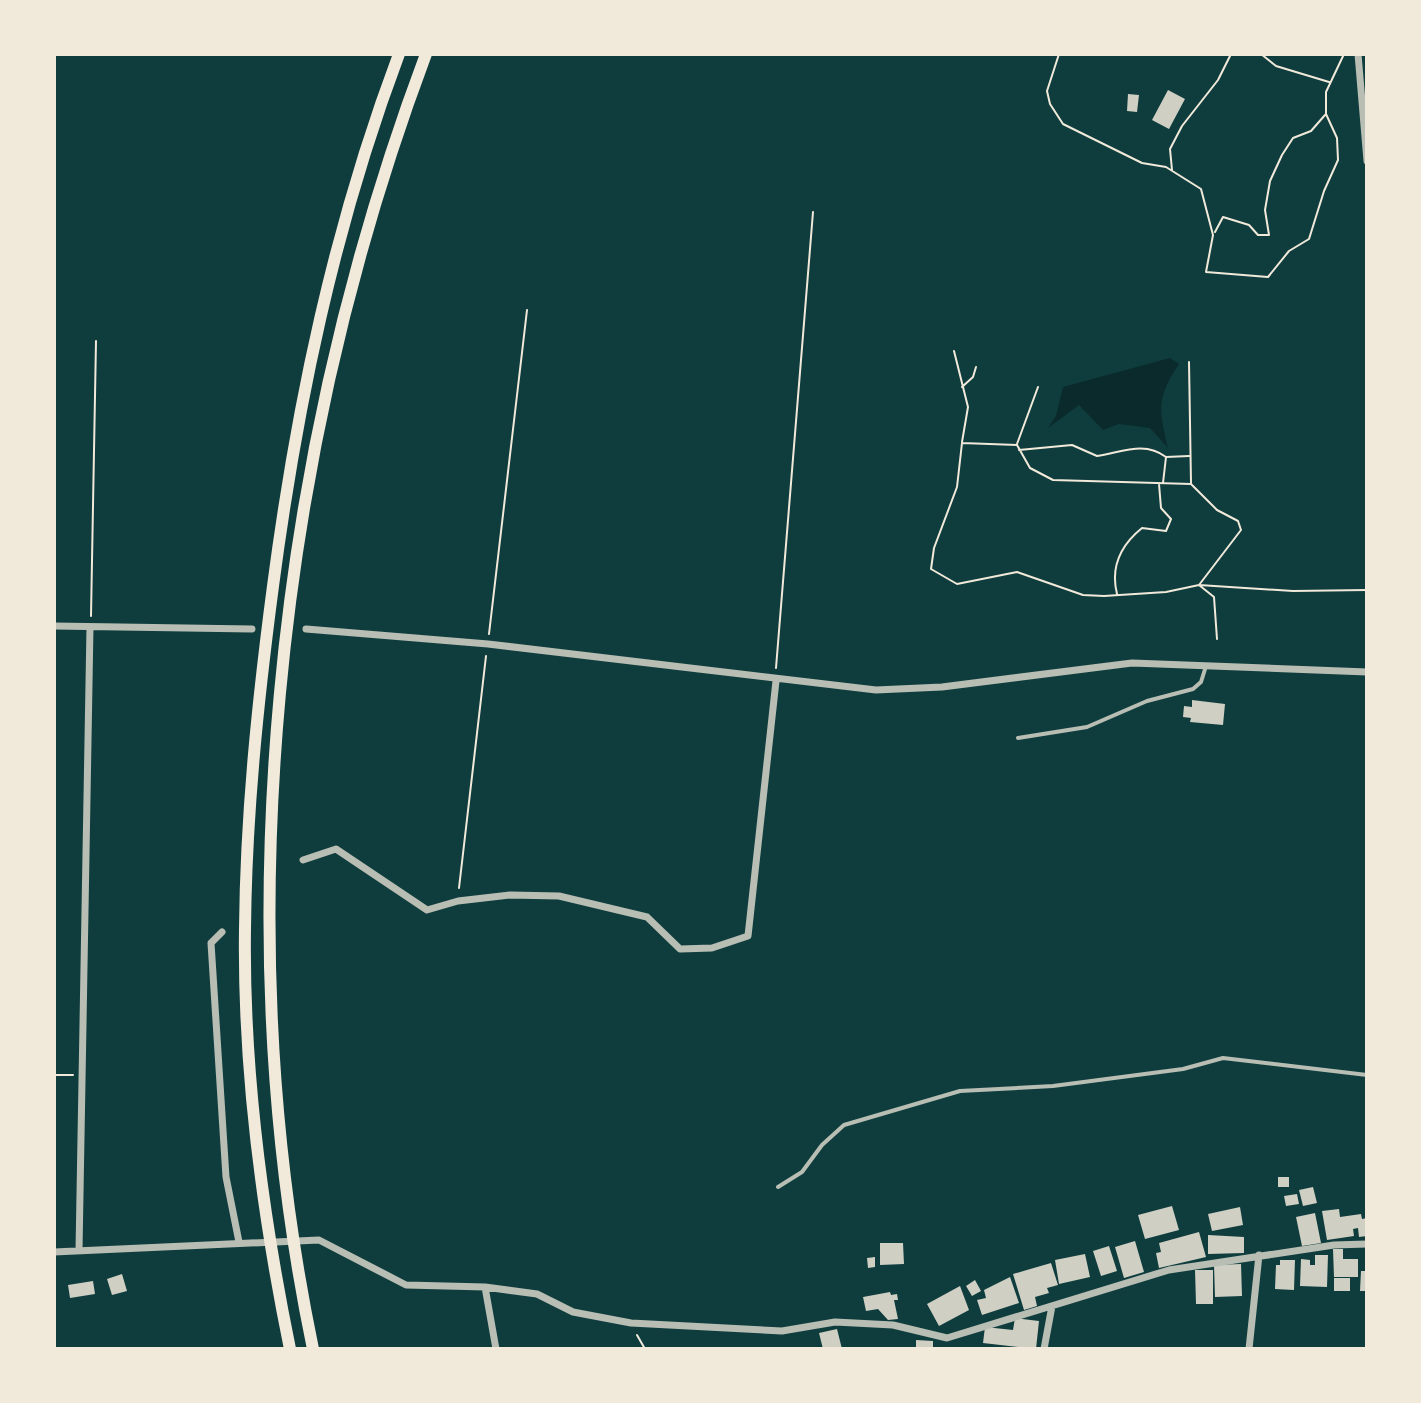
<svg xmlns="http://www.w3.org/2000/svg" width="1421" height="1403" viewBox="0 0 1421 1403" font-family="'Fira Sans Condensed',sans-serif">
<style>
.water{fill:#0a2a2b}
.building{fill:#cfcfc3}
.lines{fill:none;stroke-linecap:round;stroke-linejoin:round}
.path{stroke:#f1e9da;stroke-width:2}
.service{stroke:#b8beb3;stroke-width:4}
.minor{stroke:#b8beb3;stroke-width:7}
.motorway{stroke:#f1e9da;stroke-width:12}
</style>
<rect width="100%" height="100%" fill="#0f3d3e"/>
<path class="water" d="M 1170,358 L 1179,364 C 1156,398 1159,410 1168,448 L 1150,428 L 1119,424 L 1103,430 L 1079,405 L 1048,428 L 1056,416 L 1063,387 Z"/>
<path class="building" d="M 1168,90 L 1185,99 L 1169,129 L 1152,120 Z
M 1128,94 L 1139,95 L 1137,112 L 1127,111 Z
M 1192,700 L 1225,704 L 1223,725 L 1190,722 L 1191,718 L 1183,717 L 1184,706 L 1192,707 Z
M 1278,1177 L 1289,1177 L 1289,1187 L 1278,1187 Z
M 1313,1187 L 1317,1203 L 1303,1206 L 1299,1190 Z
M 1297,1194 L 1299,1204 L 1286,1206 L 1284,1196 Z
M 1172,1206 L 1179,1230 L 1145,1239 L 1138,1215 Z
M 1240,1207 L 1243,1225 L 1212,1231 L 1208,1214 Z
M 1339,1209 L 1340,1217 L 1361,1214 L 1362,1219 L 1367,1218 L 1367,1236 L 1359,1237 L 1358,1228 L 1353,1229 L 1354,1236 L 1327,1240 L 1322,1211 Z
M 1315,1213 L 1321,1243 L 1302,1246 L 1296,1217 Z
M 1199,1232 L 1206,1257 L 1159,1268 L 1156,1253 L 1161,1252 L 1159,1243 Z
M 1208,1235 L 1244,1237 L 1244,1253 L 1208,1254 Z
M 1135,1241 L 1144,1272 L 1124,1278 L 1115,1247 Z
M 880,1243 L 903,1243 L 904,1264 L 880,1265 Z
M 1109,1246 L 1117,1271 L 1101,1276 L 1093,1251 Z
M 1333,1249 L 1343,1249 L 1343,1259 L 1358,1259 L 1358,1277 L 1334,1277 Z
M 1085,1254 L 1090,1277 L 1059,1284 L 1055,1260 Z
M 1315,1255 L 1328,1255 L 1327,1287 L 1300,1286 L 1301,1259 L 1310,1260 L 1310,1265 L 1315,1265 Z
M 875,1257 L 875,1267 L 868,1268 L 867,1258 Z
M 1280,1260 L 1295,1260 L 1294,1290 L 1275,1289 L 1276,1265 L 1280,1265 Z
M 1051,1263 L 1058,1285 L 1047,1288 L 1049,1293 L 1035,1297 L 1037,1306 L 1024,1310 L 1013,1274 Z
M 1241,1264 L 1242,1296 L 1215,1297 L 1214,1265 Z
M 1195,1270 L 1213,1270 L 1213,1304 L 1196,1304 Z
M 1361,1271 L 1367,1271 L 1367,1291 L 1360,1291 Z
M 122,1274 L 127,1291 L 112,1295 L 107,1279 Z
M 1010,1277 L 1019,1303 L 982,1315 L 977,1300 L 986,1298 L 984,1290 Z
M 1334,1278 L 1350,1278 L 1350,1291 L 1334,1291 Z
M 975,1280 L 981,1291 L 972,1296 L 966,1286 Z
M 93,1281 L 95,1294 L 70,1298 L 68,1285 Z
M 960,1286 L 969,1310 L 939,1326 L 927,1304 Z
M 890,1292 L 891,1295 L 897,1294 L 898,1300 L 894,1300 L 898,1319 L 888,1320 L 878,1309 L 866,1311 L 863,1297 Z
M 1015,1318 L 1039,1321 L 1036,1349 L 983,1343 L 985,1327 L 1013,1330 Z
M 837,1329 L 842,1349 L 823,1349 L 819,1333 Z
M 916,1340 L 933,1341 L 933,1349 L 916,1349 Z"/>
<g class="lines">
<path class="path" d="M 1059,54 L 1047,91 L 1050,104 L 1063,124 L 1142,163 L 1166,167 L 1201,189 L 1213,235 L 1206,272 L 1268,277 L 1289,251 L 1309,239 L 1324,191 L 1338,160 L 1337,138 L 1326,114 L 1326,92 L 1344,54
M 1261,54 L 1276,66 L 1329,82
M 1172,170 L 1170,149 L 1182,126 L 1218,80 L 1231,54
M 1215,232 L 1223,217 L 1249,225 L 1258,235 L 1269,235 L 1265,210 L 1270,181 L 1282,155 L 1293,138 L 1311,131 L 1325,115
M 954,351 L 968,407 L 962,442
M 1189,362 L 1191,483
M 962,387 L 973,377 L 976,367
M 1017,444 L 1038,387
M 1019,450 L 1072,445 L 1097,456 C 1120,453 1144,440 1166,457
M 1163,483 L 1166,457 L 1189,456
M 1117,594 C 1110,566 1121,545 1142,528 L 1166,531 L 1171,519 L 1161,508 L 1159,484
M 91,616 L 96,341
M 489,634 L 527,310
M 1217,639 L 1214,597 L 1199,585 L 1241,530 L 1238,521 L 1217,510 L 1191,484 L 1053,480 L 1030,468 L 1017,445 L 962,443 L 957,487 L 934,548 L 931,569 L 957,584 L 1017,572 L 1083,595 L 1104,596 L 1166,592 L 1199,585 L 1293,591 L 1367,590
M 776,668 L 813,212
M 459,888 L 486,656
M 54,1075 L 73,1075
M 637,1335 L 645,1349"/>
<path class="service" d="M 1018,738 L 1087,727 L 1147,701 L 1193,689 L 1201,682 L 1206,666
M 778,1187 L 802,1172 L 822,1145 L 844,1125 L 960,1091 L 1053,1086 L 1183,1069 L 1223,1058 L 1367,1075"/>
<path class="minor" d="M 1358,54 L 1367,161
M 54,626 L 252,629
M 306,629 L 488,644 L 876,690 L 942,687 L 1132,663 L 1367,672
M 303,860 L 336,849 L 427,910 L 458,901 L 510,895 L 559,896 L 647,917 L 680,949 L 712,948 L 748,936 L 776,681
M 222,932 L 211,943 L 226,1177 L 239,1242
M 79,1251 L 90,627
M 54,1252 L 319,1240 L 406,1285 L 485,1287 L 537,1294 L 573,1312 L 631,1323 L 782,1331 L 835,1322 L 893,1325 L 947,1338 L 1169,1270 L 1334,1245 L 1367,1244
M 485,1287 L 496,1349
M 1044,1349 L 1052,1306
M 1249,1349 L 1259,1255"/>
<path class="motorway" d="M 290,1349 C 262,1212 243,1069 245,929 C 246,814 258,700 273,586 C 297,404 334,227 399,54
M 313,1349 C 225,926 275,457 426,54"/>
</g>
<rect width="1421" height="1403" fill="none" stroke="#f1e9da" stroke-width="112"/>
</svg>
